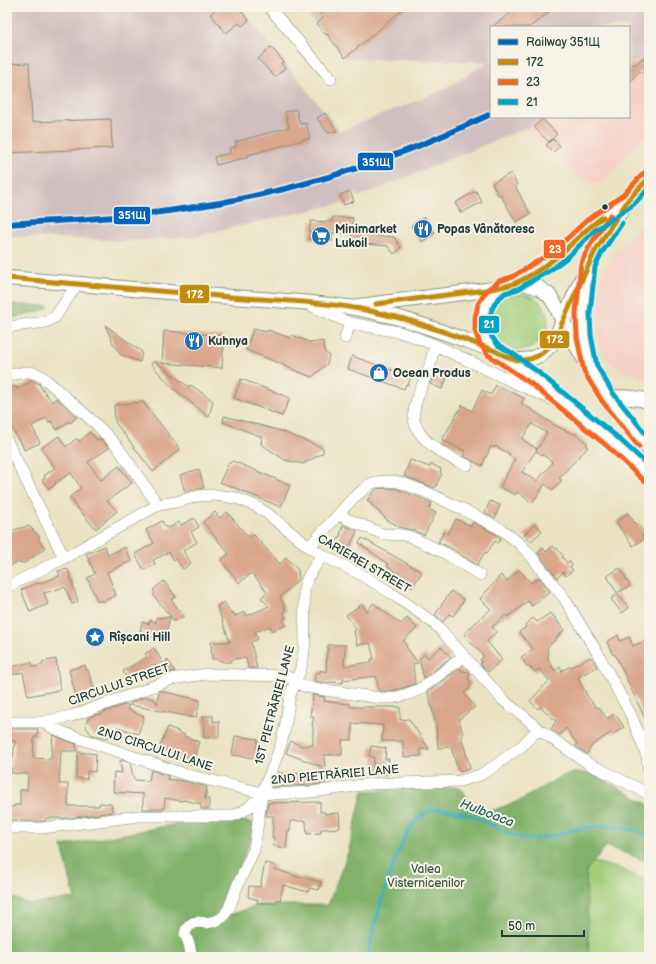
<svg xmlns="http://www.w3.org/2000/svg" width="656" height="964" viewBox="0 0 656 964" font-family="'Balsamiq Sans',sans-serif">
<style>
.built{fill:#f6d1c6}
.industrial{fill:#d1bfbf}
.green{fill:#a3cf7b;stroke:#618658}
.forest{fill:#82b26b;stroke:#507850}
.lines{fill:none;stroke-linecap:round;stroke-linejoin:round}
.stream{stroke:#3dadb9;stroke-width:3.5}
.building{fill:#d9a68c;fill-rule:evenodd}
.minor-casing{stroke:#84907c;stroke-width:12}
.major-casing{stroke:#84907c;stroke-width:16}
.minor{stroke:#fff;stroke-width:11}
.major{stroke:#fff;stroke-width:14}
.bus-1-casing{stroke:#f7f3e8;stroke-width:8}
.bus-2-casing{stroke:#f7f3e8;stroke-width:8}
.bus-3-casing{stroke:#f7f3e8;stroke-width:8}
.bus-1{stroke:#c18c0d;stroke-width:5}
.bus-2{stroke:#f26522;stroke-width:5}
.bus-3{stroke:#02a4c6;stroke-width:5}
.rail-1-casing{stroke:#f7f3e8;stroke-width:9}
.rail-1{stroke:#0065bd;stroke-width:6}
.bus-dot{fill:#1f3d34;stroke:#f7f3e8;stroke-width:1.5}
.labels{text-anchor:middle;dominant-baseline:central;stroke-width:4;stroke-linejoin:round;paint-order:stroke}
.poi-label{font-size:12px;font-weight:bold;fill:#1f3d34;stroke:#f7f3e8;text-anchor:start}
.street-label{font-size:12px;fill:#1f3d34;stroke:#f7f3e8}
.park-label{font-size:12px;fill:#395a42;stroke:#f7f3e8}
.water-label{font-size:13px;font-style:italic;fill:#285f5c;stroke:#f7f3e8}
.line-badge{stroke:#f7f3e8;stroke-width:1.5}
.badge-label{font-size:11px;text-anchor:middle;font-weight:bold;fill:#fff}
</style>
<rect width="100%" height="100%" fill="#f7f3e8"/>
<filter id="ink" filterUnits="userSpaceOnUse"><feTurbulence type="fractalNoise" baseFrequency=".025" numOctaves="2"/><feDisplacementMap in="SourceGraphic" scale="8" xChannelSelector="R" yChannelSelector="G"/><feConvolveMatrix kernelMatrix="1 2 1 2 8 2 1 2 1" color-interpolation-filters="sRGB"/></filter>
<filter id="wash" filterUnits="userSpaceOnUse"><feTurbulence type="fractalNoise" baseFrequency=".012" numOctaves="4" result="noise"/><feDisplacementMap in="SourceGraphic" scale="16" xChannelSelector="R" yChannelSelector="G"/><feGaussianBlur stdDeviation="0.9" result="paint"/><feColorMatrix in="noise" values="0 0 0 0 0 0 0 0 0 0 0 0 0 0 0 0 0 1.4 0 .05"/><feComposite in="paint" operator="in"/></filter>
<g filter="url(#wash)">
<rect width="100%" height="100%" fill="#eae3c3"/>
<path class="built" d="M 649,52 L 649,132 L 600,184 L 577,177 L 526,128 L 546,117 L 629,117 L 629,66 Z
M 649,217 L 649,386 L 647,381 L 641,377 L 635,377 L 612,365 L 604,354 L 601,346 L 598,332 L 597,312 L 598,296 L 600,284 L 604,272 L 610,261 L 619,247 Z"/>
<path class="industrial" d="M 7,7 L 239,7 L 308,91 L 340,131 L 441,91 L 489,62 L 345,58 L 302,7 L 649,7 L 649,52 L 629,66 L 629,27 L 491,27 L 491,117 L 546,117 L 526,128 L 358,197 L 355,192 L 352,194 L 354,203 L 345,207 L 343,203 L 217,231 L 193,237 L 128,241 L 7,236 Z"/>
<path class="green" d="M492 322a28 28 0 1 1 56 0a28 28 0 1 1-56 0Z
M 577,858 L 621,869 L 649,882 L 649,957 L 393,957 Z"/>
<path class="forest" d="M 7,304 L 48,306 L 48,308 L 47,309 L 23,316 L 7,318 Z
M 577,772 L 595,775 L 649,805 L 649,862 L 606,846 L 586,871 L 589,957 L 7,957 L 7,896 L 30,904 L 75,898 L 62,846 L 187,822 L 237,820 L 253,823 L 253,834 L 221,910 L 233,914 L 259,905 L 328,905 L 349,850 L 363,791 L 459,787 L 480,815 L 519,801 L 560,777 Z"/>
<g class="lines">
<path class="stream" d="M 367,957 C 374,927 398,823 427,812 C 438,807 452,810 463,813 C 487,818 506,838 530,839 C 543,839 557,834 569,831 C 595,824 624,825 649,835"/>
</g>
<g id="blocks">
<path class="building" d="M 218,7 L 238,7 L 249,20 L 242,26 L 239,23 L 226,33 L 210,14 Z
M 314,7 L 406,7 L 345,58 L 327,34 L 326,35 L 317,24 L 323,18 Z
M 518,7 L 544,7 L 548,13 L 530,27 L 492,27 Z
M 271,47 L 284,62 L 281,63 L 285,68 L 275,77 L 258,59 Z
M 649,55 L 649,79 L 640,71 L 629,83 L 629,67 L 632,64 L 635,65 L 642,58 L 643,59 Z
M 29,63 L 32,122 L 111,119 L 112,148 L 7,153 L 7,64 Z
M 296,109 L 300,124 L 306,123 L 310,138 L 248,155 L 248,157 L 216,165 L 214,157 L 230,153 L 229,148 L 236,147 L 235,142 L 289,127 L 285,112 Z
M 325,113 L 337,131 L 328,133 L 317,118 Z
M 542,119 L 557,134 L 549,142 L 534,127 Z
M 553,139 L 560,146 L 553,152 L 546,145 Z
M 511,173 L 517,185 L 515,186 L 530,214 L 516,222 L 500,194 L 498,195 L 492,183 Z
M 350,191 L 354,201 L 344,205 L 340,195 Z
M 476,191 L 482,202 L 461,213 L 455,203 Z
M 333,217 L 353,218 L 352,234 L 394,237 L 401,248 L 394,254 L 388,246 L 351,243 L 352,234 L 332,233 L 332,241 L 308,239 L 311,221 L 332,222 Z
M 424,217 L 435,233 L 422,242 L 411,226 Z
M 105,325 L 142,352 L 140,362 L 121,355 L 114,345 Z
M 253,329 L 267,332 L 268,330 L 290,338 L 292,335 L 311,343 L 323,341 L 325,353 L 329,355 L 327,364 L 312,377 L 284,366 L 284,365 L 246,350 Z
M 164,331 L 224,336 L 222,368 L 162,363 Z
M 352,356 L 411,377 L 408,385 L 406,384 L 404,389 L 348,369 Z
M 154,361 L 189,387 L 191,385 L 213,401 L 209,417 L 174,389 L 151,364 Z
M 435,372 L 447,378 L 442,389 L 430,384 Z
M 241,379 L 290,398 L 282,416 L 234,398 Z
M 31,380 L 40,384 L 39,385 L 52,402 L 56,398 L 77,417 L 70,423 L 69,421 L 57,430 L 51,421 L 49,422 L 46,418 L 32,426 L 40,443 L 24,450 L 20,440 L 19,441 L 11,426 L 7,427 L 7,390 L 16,386 L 17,389 L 28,383 Z
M 496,385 L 524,398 L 521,403 L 556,426 L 573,434 L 574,433 L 588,444 L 586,446 L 588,447 L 559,478 L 562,480 L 552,490 L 545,484 L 532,503 L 517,492 L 515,495 L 500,487 L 515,459 L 509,456 L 510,454 L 495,446 L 494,448 L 491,446 L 482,466 L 463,456 L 465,451 L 442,440 L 462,405 L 472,411 L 482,390 L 491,395 ZM 532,424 L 547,433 L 536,451 L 552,461 L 551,462 L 552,463 L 537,481 L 522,472 L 537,449 L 522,439 Z
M 143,402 L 180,449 L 153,472 L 115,422 L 114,405 Z
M 224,416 L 281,431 L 323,448 L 323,453 L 303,464 L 285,460 L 261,444 L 262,437 L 223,422 Z
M 90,432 L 97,440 L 99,439 L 100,441 L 101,440 L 109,448 L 88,462 L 101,480 L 119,466 L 132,483 L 107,501 L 117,511 L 96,529 L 73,503 L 74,502 L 70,497 L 81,488 L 71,473 L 55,483 L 56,484 L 49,489 L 42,480 L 45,478 L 44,476 L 55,468 L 41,448 L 59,436 L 66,447 L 76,439 L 80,441 Z
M 410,460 L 430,467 L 431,464 L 441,469 L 440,473 L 442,474 L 435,488 L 404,476 Z
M 233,461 L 290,485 L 281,507 L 220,482 L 228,464 Z
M 199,469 L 204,488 L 196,489 L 185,492 L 180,475 Z
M 387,488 L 397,489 L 432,503 L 429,509 L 436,513 L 424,535 L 413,530 L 402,528 L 387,520 L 367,500 L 369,499 L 368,498 L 377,489 Z
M 490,501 L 500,505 L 495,518 L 485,513 Z
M 215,512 L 220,518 L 227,512 L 250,539 L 254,535 L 280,564 L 286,557 L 298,570 L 299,579 L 280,597 L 286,611 L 283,612 L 286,618 L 283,619 L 286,625 L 272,631 L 270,626 L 255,632 L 258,639 L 251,642 L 257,668 L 248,668 L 246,658 L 232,659 L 231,662 L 223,662 L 217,659 L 212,659 L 211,642 L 230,642 L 217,606 L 224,602 L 231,613 L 233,612 L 235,616 L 245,612 L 247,616 L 269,606 L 261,598 L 267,592 L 252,573 L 239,583 L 221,560 L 229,554 L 203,522 Z
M 628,513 L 636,525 L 638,524 L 645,534 L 642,536 L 644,539 L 633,546 L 616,522 Z
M 194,518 L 199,527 L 191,532 L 197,542 L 183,551 L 191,563 L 183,569 L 176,559 L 174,560 L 169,552 L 153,560 L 155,564 L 144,570 L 135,554 L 154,543 L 146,530 L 162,521 L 166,528 L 168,527 L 169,528 L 179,522 L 181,525 Z
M 456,519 L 471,526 L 473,522 L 497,535 L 501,538 L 498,543 L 495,541 L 487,553 L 485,552 L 477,565 L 449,547 L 438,542 L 444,532 L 448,534 Z
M 535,524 L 542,531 L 531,541 L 524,535 Z
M 343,525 L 357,531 L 346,555 L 337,550 L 340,545 L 336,543 L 341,534 L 340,534 Z
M 29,526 L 39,536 L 39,541 L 45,548 L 25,563 L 18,562 L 7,567 L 7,533 L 13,530 Z
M 362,538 L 422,572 L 412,588 L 395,577 L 397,574 L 387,566 L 388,564 L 359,543 Z
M 105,546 L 108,555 L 125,547 L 131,561 L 107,572 L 116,595 L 102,602 L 101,600 L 98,602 L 87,578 L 95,574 L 86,554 Z
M 553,546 L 556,549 L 557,548 L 563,556 L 562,557 L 567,563 L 569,561 L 572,565 L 570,567 L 573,570 L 566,576 L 563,572 L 557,578 L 538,553 L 543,548 L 546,552 Z
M 620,568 L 630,586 L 617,593 L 607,576 Z
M 68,569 L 78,602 L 72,604 L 65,587 L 44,593 L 48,604 L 30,612 L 21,590 L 38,583 L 39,584 L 55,578 L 55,577 L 60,576 L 58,571 Z
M 519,570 L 531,583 L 540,578 L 550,592 L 532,606 L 528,601 L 508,617 L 506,615 L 492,627 L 496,632 L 487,641 L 502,660 L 488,672 L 480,664 L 482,662 L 480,660 L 484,656 L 464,635 L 466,634 L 465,632 L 491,609 L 480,599 L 501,575 L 507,581 Z
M 164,581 L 176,597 L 171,600 L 184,616 L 174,621 L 153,595 L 155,593 L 153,590 Z
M 451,591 L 464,600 L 453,616 L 449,614 L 443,622 L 435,615 Z
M 618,594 L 629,608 L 622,613 L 611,599 Z
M 373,603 L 401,624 L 407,618 L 417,628 L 403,641 L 407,646 L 406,647 L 418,663 L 413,664 L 415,684 L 403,688 L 391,691 L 379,691 L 376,676 L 343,680 L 343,683 L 329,682 L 329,683 L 314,681 L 316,672 L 320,673 L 320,670 L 326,672 L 327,651 L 328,651 L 328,645 L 345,645 L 344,666 L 371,662 L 371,659 L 374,659 L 370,643 L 357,645 L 354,631 L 356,629 L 346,615 L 362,604 L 367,612 Z
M 550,613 L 552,616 L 553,615 L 564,630 L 547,648 L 548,654 L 548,660 L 555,671 L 560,667 L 562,671 L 570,666 L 571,667 L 591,657 L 597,667 L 578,677 L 579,680 L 588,697 L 597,708 L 599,707 L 607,719 L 614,714 L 615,716 L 616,715 L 624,727 L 613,734 L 612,732 L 592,745 L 587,754 L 576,746 L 577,744 L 566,728 L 560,735 L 551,729 L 556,721 L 540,707 L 538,709 L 530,701 L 549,681 L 540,669 L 535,672 L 532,668 L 531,669 L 529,666 L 527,666 L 521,657 L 533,649 L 519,632 L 526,627 L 525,625 L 533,618 L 537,622 Z
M 170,617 L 165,639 L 149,636 L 150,633 L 140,631 L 142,622 L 149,624 L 150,620 L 156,623 L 156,618 Z
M 618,635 L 620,641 L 629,637 L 633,646 L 649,639 L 649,727 L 615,654 L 613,655 L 607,642 Z
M 441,647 L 451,657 L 424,678 L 419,659 L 425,654 L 428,658 Z
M 154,648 L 165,666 L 167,659 L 175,671 L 163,675 L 165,667 L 159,671 L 155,665 L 154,665 L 153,664 L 140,673 L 140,674 L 128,680 L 123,671 L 147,657 L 145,654 Z
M 56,659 L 60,690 L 28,696 L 23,672 L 7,676 L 7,668 L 31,662 L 33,667 L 43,665 L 42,662 Z
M 85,665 L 87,671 L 88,670 L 95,691 L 76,696 L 69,670 Z
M 460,668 L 462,671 L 469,672 L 470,673 L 468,678 L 471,683 L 469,689 L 464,693 L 475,707 L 459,719 L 463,735 L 461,736 L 469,764 L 470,769 L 460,772 L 460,770 L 458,770 L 451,747 L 438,748 L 436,725 L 428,692 Z
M 159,691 L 161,691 L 200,700 L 196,718 L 130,705 L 131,703 L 145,697 L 154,699 L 157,704 Z
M 312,695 L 325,697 L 324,701 L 338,703 L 350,704 L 350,707 L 400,707 L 400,720 L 409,719 L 429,749 L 420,749 L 421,756 L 404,757 L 403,741 L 382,741 L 383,725 L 352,723 L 352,740 L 342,740 L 342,755 L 324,755 L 325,768 L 286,753 L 291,741 L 302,746 L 313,745 L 313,726 L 312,726 L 314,716 L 310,716 L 313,697 L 312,696 Z
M 124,705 L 129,705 L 127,709 L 144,717 L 138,734 L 120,728 L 109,728 L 108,738 L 92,735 L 86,727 L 87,720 L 92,716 L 98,714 L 101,715 L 104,712 Z
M 203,716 L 213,716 L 213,722 L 219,721 L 219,737 L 204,738 Z
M 168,727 L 178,731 L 177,732 L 185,735 L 184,736 L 199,742 L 192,765 L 183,760 L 183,759 L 176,756 L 176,755 L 168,752 L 169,751 L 159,748 Z
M 7,729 L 38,729 L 37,737 L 34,737 L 33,758 L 51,759 L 53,735 L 76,744 L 77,751 L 61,751 L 59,784 L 68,784 L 68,806 L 99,806 L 100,803 L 111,804 L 112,812 L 70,818 L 46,818 L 46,820 L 45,821 L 21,821 L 21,820 L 9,820 L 9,819 L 7,819 L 7,808 L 8,808 L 8,807 L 14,807 L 14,805 L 20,805 L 20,790 L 27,790 L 28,774 L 11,773 L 11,758 L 13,758 L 15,741 L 7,741 Z
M 235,736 L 258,739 L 255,758 L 232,755 Z
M 371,746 L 386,748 L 385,759 L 389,759 L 387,775 L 376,773 L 376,768 L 373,767 L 374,757 L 369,756 Z
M 78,752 L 96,754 L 95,772 L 87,771 L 87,779 L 76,778 Z
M 122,760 L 130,763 L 134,780 L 149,781 L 151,770 L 168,776 L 167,779 L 183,781 L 207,787 L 205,799 L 209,799 L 209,809 L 201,809 L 201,804 L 183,800 L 182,801 L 165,798 L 164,809 L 143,809 L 143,794 L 113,792 L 114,772 L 122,773 L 120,761 Z
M 325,772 L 326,783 L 311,785 L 272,787 L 278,773 L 285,774 Z
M 320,802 L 320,812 L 325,812 L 325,814 L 339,813 L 340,828 L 324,829 L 321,829 L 321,833 L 307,834 L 306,821 L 290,821 L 290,831 L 288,831 L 286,848 L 273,846 L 274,837 L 272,837 L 273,826 L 273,816 L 266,816 L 268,803 Z
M 265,863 L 275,865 L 275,869 L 301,878 L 301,877 L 321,882 L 319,890 L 310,888 L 308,892 L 283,885 L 280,900 L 277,899 L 277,903 L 257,903 L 258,900 L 248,897 L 249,886 L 260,887 Z"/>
</g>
</g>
<g filter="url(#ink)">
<use href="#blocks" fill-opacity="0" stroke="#84907c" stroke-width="1"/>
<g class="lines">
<defs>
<path id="minor" d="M 269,7 L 331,79
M 312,306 L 350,323 L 399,332 L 412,336 L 435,345 L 522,386 L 561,403
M 7,327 L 46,322 L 55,317 L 78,283
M 345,338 L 350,323
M 435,345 C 432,352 432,361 429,368 C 424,382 415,398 414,412 C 411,438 446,457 467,465
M 7,376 C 24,372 30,368 45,379 L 96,424 L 117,446 L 158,505
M 7,441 L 64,558
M 338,515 L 383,534 L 403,535 L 411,537 L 445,553 L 480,575
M 309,547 L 353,498 L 362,491 L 370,484 L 376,482 L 387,481 L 399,482 L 426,492 L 460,508 L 501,529 L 520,544 L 531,556 L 564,598 L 597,652 L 631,715 L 647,756 L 649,772
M 7,587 L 64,558 L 158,505 L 176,502 L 198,496 L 215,495 L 236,498 L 256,506 L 268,514 L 309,547 L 322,555 L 362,575 L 391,593 L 430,620 L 440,629 L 503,700 L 526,718 L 538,729 L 589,764 L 649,794
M 7,722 L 43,722 L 71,716 L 131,695 L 172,679 L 184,677 L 207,674 L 284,676 L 291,678 L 303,686 L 312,688 L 380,698 L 392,698 L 405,695 L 418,690 L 430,682 L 464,656
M 43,722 L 53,728 L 70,735 L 184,774 L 262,793 L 273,794 L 312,792 L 369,784 L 460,781 L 480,775 L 493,767 L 523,745 L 538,729
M 7,828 L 42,828 L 139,816 L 231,816 C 245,813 253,804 262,794
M 192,957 L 189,944 L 185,934 L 186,930 L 190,925 L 193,923 L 198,922 L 206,923 L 216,921 L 223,917 L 229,908 L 238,884 L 254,850 L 262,793 L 274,764 L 281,744 L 285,728 L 290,695 L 300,671 L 303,658 L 305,641 L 304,588 L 308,577 L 322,555"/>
<path id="major" d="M 587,276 C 586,288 583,301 583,314 C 582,329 585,343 588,358
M 7,278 C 74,283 140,290 206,295 C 253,299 301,301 348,307 C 364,309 380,314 396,317 C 428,326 459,338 490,349 C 502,353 508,361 521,360 C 536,360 545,352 554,341 L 588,265 L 595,251 L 628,200
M 515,283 L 548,263 L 564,251 L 591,225 L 628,200 L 649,178
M 359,306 L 486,290 L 502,287 L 515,283 L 527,284 L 539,288 L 549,295 L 556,306 L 563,322 L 598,383 L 607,397 L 649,449
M 493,350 C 491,347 488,344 486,340 C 479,326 481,307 492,295 C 495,292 499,290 502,288
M 509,359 C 559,394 604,435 649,476
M 607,397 C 622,397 635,397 649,401"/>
</defs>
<use href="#minor" class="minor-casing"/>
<use href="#major" class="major-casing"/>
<use href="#minor" class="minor"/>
<use href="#major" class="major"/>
<defs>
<path id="bus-1" d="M 7,278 C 77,284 148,290 218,296 C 263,300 309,300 354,308 C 368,310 382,314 396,317 C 428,325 459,337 490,349 C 501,353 509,360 521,360 C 536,360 545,352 554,341 L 595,251 L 628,200 L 649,178
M 376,304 L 486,290 C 495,288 504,287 513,284 C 529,278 553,261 565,250 C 578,238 588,227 603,217"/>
<path id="bus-2" d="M 644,173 L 623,195 L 587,220 L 559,246 L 544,257 L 512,277 L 499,281 L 487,290 L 478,304 L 475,318 L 475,331 L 480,344 L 488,355 L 530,383 L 607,446 L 644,481
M 610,215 L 589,247 L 581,263 L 576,313 L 577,337 L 584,372 L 602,401 L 639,447"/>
<path id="bus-3" d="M 649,188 L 633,205 L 595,230 L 569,256 L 552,269 L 518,289 L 505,293 L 497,300 L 492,309 L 489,320 L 489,330 L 492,337 L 498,345 L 512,353 L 538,372 L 616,436 L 649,466
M 622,223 L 601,254 L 595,267 L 590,313 L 591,335 L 597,366 L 613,393 L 649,438"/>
</defs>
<use href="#bus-1" class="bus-1-casing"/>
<use href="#bus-2" class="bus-2-casing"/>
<use href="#bus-3" class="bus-3-casing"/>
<use href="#bus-1" class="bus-1"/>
<use href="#bus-2" class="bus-2"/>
<use href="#bus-3" class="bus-3"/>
<defs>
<path id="rail-1" d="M 7,224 C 66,220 124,218 182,209 C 259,198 335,178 408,150 C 436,139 463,127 491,114"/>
</defs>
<use href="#rail-1" class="rail-1-casing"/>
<use href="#rail-1" class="rail-1"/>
</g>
</g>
<defs>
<symbol id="restaurant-disc" viewBox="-11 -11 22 22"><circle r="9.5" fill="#1f6fb2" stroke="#f7f3e8"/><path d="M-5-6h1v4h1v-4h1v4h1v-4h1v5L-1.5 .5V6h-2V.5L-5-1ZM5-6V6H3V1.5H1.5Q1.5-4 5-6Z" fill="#fff"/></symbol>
<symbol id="supermarket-disc" viewBox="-11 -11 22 22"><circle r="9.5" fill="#1f6fb2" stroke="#f7f3e8"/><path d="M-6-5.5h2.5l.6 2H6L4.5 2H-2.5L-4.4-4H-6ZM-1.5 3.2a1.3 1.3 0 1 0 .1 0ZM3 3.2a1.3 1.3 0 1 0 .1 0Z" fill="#fff"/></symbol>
<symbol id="shop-disc" viewBox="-11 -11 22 22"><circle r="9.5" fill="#1f6fb2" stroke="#f7f3e8"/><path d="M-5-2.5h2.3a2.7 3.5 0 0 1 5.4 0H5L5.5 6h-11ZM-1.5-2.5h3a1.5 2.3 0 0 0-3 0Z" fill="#fff"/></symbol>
<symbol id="sight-disc" viewBox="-11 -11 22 22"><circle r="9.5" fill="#1f6fb2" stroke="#f7f3e8"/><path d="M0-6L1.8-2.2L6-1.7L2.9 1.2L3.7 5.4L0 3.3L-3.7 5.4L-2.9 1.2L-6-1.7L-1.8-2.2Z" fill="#fff"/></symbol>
</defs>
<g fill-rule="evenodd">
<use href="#restaurant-disc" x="412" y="218" width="22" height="22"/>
<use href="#supermarket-disc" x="310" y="225" width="22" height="22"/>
<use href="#restaurant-disc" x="183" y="330" width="22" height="22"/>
<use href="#shop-disc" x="368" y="362" width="22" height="22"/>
<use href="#sight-disc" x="84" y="626" width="22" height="22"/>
</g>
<circle class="bus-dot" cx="605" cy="207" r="3.5"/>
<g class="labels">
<g class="poi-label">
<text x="335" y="229">Minimarket<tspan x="335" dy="14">Lukoil</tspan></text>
<text x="437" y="229">Popas Vânătoresc</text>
<text x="208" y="341">Kuhnya</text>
<text x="393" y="373">Ocean Produs</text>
<text x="109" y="637">Rîșcani Hill</text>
</g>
<g class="street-label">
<text transform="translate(364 564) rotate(30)">CARIEREI STREET</text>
<text transform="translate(119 685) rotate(-19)">CIRCULUI STREET</text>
<text transform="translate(275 705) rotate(-75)">1ST PIETRĂRIEI LANE</text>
<text transform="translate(155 749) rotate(18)">2ND CIRCULUI LANE</text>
<text transform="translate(335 775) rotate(-5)">2ND PIETRĂRIEI LANE</text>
</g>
<g class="park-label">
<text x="426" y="869">Valea<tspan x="426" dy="14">Visternicenilor</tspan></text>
</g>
<g class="water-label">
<text transform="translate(487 813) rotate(21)">Hulboaca</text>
</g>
</g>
<g class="line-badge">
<rect x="357" y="152" width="37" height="19" rx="4" fill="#0065bd"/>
<rect x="113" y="206" width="38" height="19" rx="4" fill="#0065bd"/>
<rect x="543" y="239" width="23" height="20" rx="4" fill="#f26522"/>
<rect x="179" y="284" width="31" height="20" rx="4" fill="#c18c0d"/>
<rect x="478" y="315" width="22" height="19" rx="4" fill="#02a4c6"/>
<rect x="539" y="330" width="31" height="19" rx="4" fill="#c18c0d"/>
</g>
<g class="badge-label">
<text x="376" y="166">351Щ</text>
<text x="132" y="219">351Щ</text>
<text x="555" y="253">23</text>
<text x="195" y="298">172</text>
<text x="489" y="328">21</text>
<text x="555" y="343">172</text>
</g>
<rect width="656" height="964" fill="none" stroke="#f7f3e8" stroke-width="24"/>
<rect x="490" y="26" width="140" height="92" fill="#f7f3e8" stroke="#a1aaa0"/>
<rect x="498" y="39" width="20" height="6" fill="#0065bd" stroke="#a1aaa0"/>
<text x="526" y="46" font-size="12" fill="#1f3d34">Railway 351Щ</text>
<rect x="498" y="59" width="20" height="6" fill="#c18c0d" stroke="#a1aaa0"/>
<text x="526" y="66" font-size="12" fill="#1f3d34">172</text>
<rect x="498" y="79" width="20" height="6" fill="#f26522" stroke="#a1aaa0"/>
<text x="526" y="86" font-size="12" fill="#1f3d34">23</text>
<rect x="498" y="99" width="20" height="6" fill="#02a4c6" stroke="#a1aaa0"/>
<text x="526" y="106" font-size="12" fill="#1f3d34">21</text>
<path d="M502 930v6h82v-6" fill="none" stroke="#1f3d34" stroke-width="2"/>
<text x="508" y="930" font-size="12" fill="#1f3d34" stroke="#f7f3e8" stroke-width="3" paint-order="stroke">50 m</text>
</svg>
